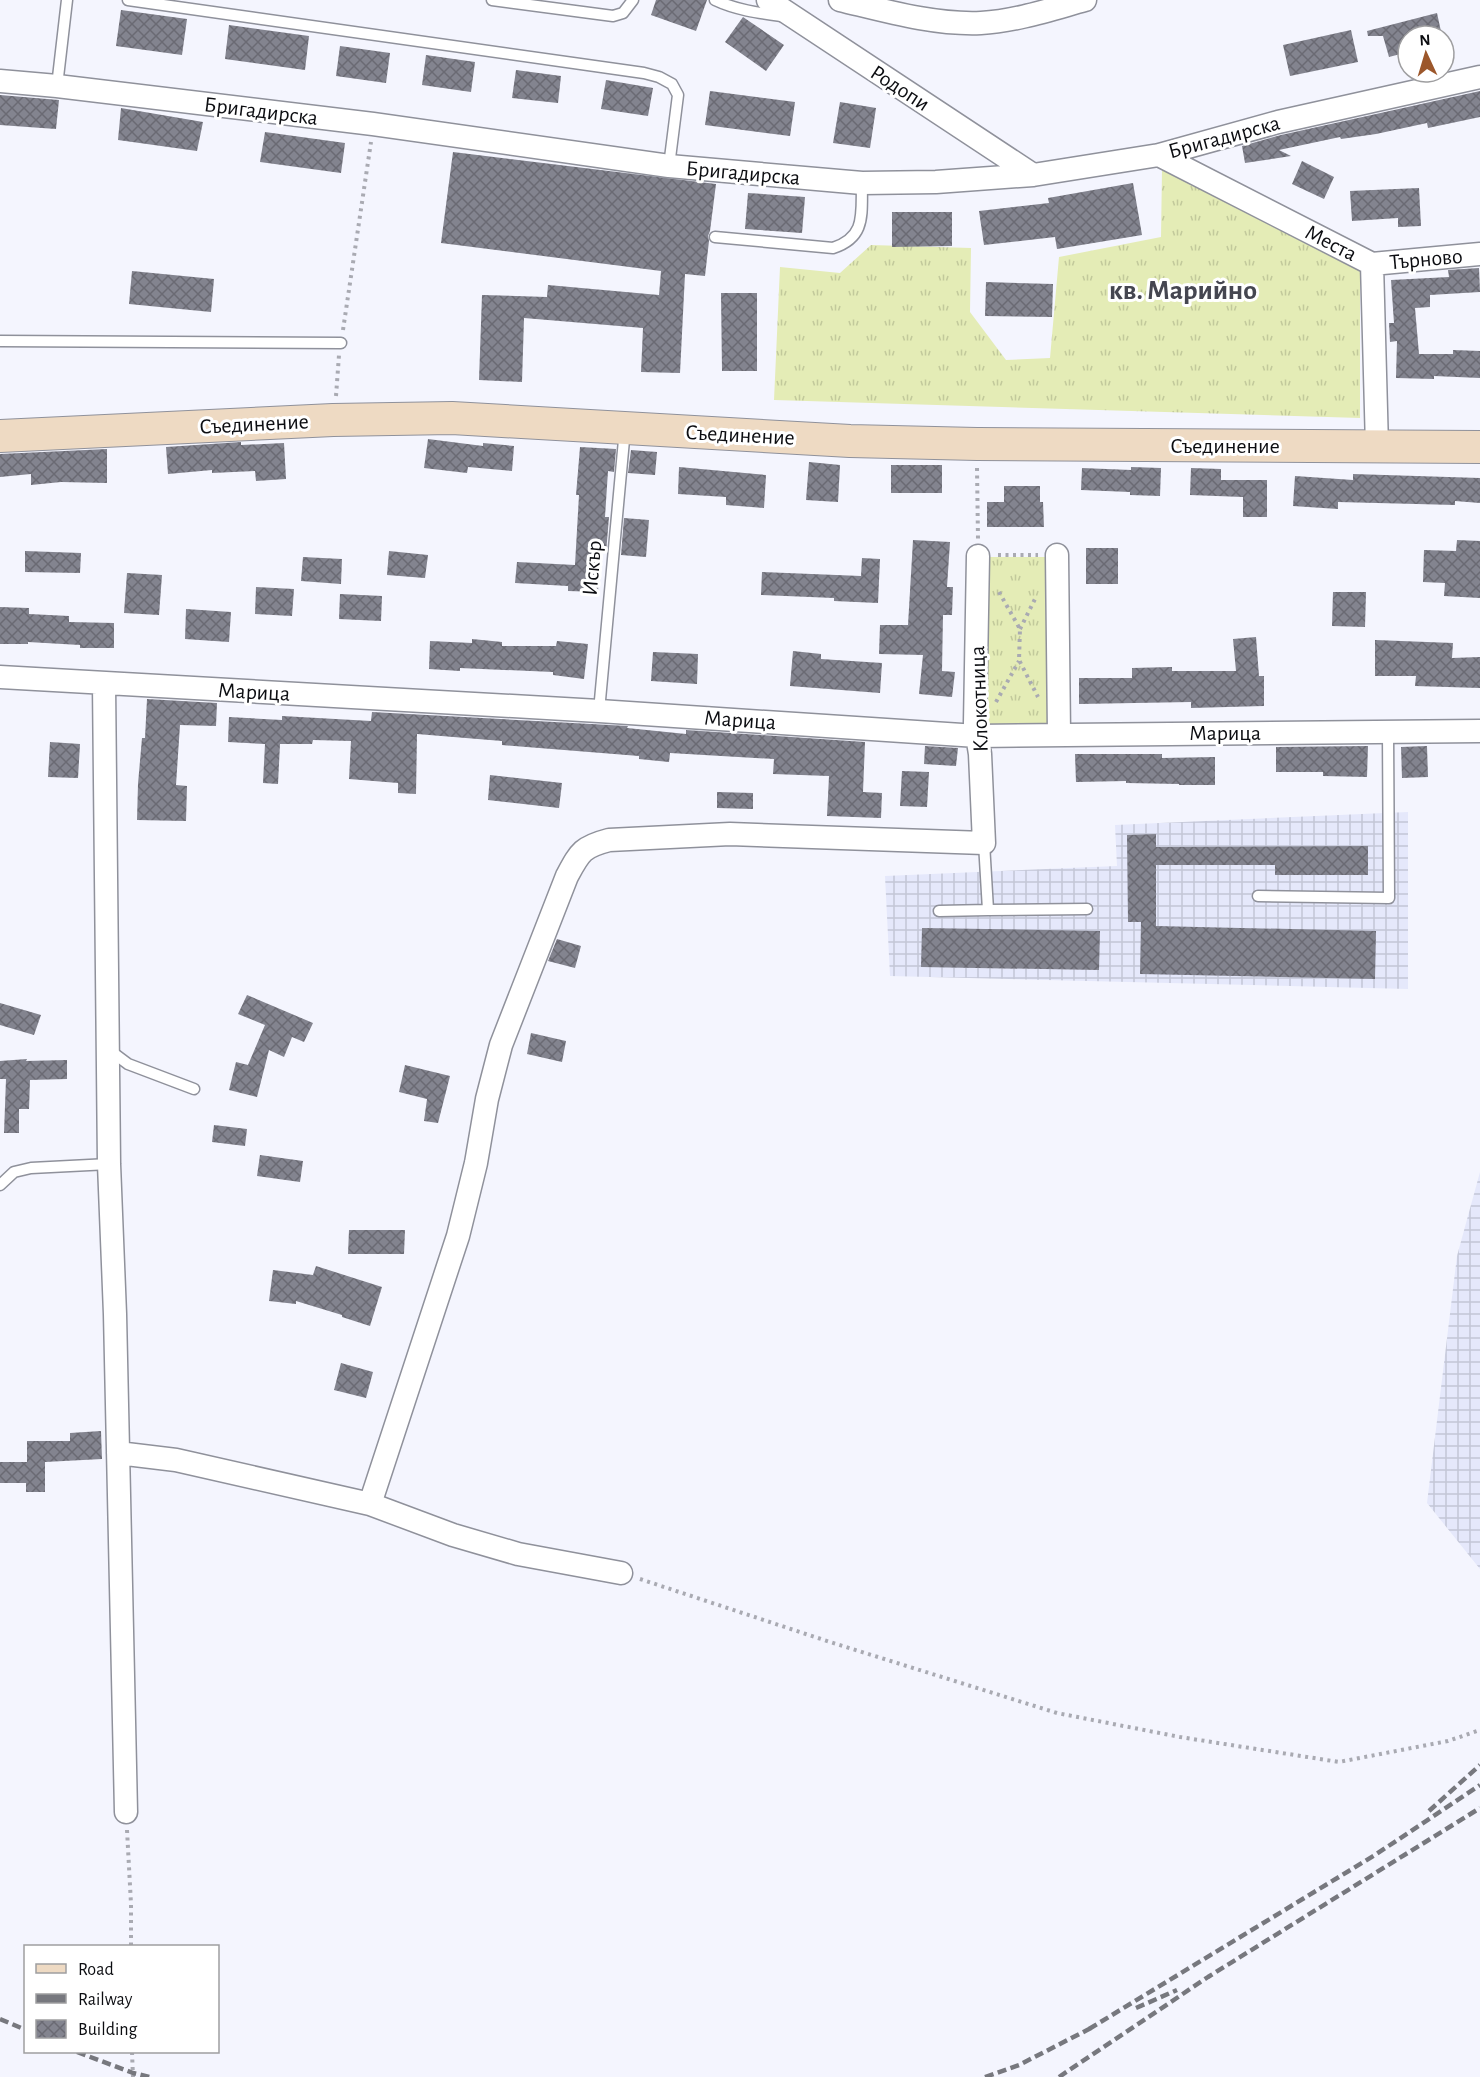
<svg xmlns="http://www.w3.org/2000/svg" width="1480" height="2077" viewBox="0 0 1480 2077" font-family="'Alegreya Sans',sans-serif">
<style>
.industrial{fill:url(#industrial-grid)}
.grass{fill:url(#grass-tufts)}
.building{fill:url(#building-cross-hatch)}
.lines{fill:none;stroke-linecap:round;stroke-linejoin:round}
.lane-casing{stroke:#8f919b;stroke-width:13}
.street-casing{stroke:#8f919b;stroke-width:25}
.secondary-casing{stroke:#8f919b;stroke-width:34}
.path{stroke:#a9aab2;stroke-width:4;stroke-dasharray:3 4.5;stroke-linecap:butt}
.lane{stroke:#fff;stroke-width:10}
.street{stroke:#fff;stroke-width:22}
.secondary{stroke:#eedac3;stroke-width:32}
.rail{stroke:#77787e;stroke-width:4.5;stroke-dasharray:9 4.5;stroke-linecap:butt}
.labels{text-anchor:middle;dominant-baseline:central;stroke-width:6;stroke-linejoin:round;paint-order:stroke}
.street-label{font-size:22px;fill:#0c0d11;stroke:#fff}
.district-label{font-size:28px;font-weight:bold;fill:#454650;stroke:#fff}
</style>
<defs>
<pattern id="industrial-grid" width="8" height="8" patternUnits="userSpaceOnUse" patternTransform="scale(1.5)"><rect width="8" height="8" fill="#e5e8fb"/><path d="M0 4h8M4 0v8" fill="none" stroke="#c3c6d6"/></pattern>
<pattern id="grass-tufts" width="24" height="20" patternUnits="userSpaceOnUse" patternTransform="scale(1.5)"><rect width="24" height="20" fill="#e4ecb6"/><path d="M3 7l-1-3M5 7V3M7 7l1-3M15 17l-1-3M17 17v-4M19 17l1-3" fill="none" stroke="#c2c99b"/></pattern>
<pattern id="building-cross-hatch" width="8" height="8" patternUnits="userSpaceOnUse" patternTransform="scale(1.5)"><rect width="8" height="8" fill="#83848f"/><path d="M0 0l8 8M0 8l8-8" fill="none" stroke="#6a6a73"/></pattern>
</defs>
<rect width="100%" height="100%" fill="#f4f5fe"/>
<path class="industrial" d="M 1408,812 L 1408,989 L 890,976 L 885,876 L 1117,866 L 1115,825 Z
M 1480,1172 L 1480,1569 L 1427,1503 L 1457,1256 Z"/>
<path class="grass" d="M 1162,170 L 1360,270 L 1360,418 L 774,400 L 780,267 L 840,273 L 871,245 L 971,248 L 970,312 L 1006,360 L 1050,358 L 1059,257 L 1161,237 Z
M 977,557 L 1058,557 L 1054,730 L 986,728 Z"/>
<path class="building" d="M 656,0 L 707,0 L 696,31 L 651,15 Z
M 121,10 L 187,19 L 182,55 L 116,46 Z
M 1437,13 L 1442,36 L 1408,36 L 1408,52 L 1389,57 L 1383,36 L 1368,36 L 1367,31 Z
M 743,17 L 784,45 L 766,71 L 725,42 Z
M 229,25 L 309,36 L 305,70 L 225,59 Z
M 1351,30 L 1358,62 L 1290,76 L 1283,45 Z
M 340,46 L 390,53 L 386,83 L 336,76 Z
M 426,55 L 475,62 L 471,92 L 422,85 Z
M 516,70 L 561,76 L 558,103 L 512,98 Z
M 606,80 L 653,88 L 648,116 L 601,109 Z
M 710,91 L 795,102 L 790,136 L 705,125 Z
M 1480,91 L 1480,117 L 1428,128 L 1427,123 L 1376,134 L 1341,139 L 1340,137 L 1279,150 L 1291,156 L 1245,163 L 1242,146 L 1281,135 Z
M 0,95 L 59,100 L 56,129 L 0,125 Z
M 840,102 L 876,108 L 870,148 L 833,143 Z
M 121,108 L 203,122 L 197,151 L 118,140 Z
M 265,132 L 345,143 L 341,173 L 260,162 Z
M 453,152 L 716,184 L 710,231 L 708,236 L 709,241 L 705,276 L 685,274 L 680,373 L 641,372 L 643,328 L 524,318 L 522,382 L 479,380 L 482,295 L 547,297 L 548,285 L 659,295 L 661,271 L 441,243 Z
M 1302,161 L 1334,177 L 1324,199 L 1292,184 Z
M 1133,183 L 1142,235 L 1057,249 L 1055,237 L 984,245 L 979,211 L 1049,203 L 1048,198 Z
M 1419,188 L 1421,226 L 1398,227 L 1398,218 L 1352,221 L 1350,191 Z
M 748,193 L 805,197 L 802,233 L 745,229 Z
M 892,212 L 952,212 L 952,246 L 892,247 Z
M 1479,268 L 1480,292 L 1430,295 L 1430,307 L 1415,308 L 1419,354 L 1453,354 L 1453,350 L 1480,351 L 1480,378 L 1434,376 L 1434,379 L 1396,378 L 1397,341 L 1390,342 L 1389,323 L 1394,323 L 1391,280 L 1449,277 L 1448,270 Z
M 132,271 L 214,279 L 211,312 L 129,304 Z
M 986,282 L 1053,284 L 1052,317 L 985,316 Z
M 721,293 L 757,293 L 757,371 L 722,371 Z
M 428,439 L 483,446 L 483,443 L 514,446 L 512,471 L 468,467 L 467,473 L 424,468 Z
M 241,442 L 241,445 L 284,443 L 286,479 L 256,481 L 255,471 L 212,473 L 212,470 L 168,474 L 166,447 Z
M 580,447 L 616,449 L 614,472 L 608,471 L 605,517 L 609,517 L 606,553 L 600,553 L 598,592 L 568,591 L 568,586 L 515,583 L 517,562 L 575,565 L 579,495 L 576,495 Z
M 107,449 L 107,483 L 61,482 L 31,485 L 31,474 L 0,477 L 0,454 Z
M 631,450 L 657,452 L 655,475 L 628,473 Z
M 809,462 L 840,465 L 838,502 L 806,500 Z
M 891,465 L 942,465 L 942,493 L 891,493 Z
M 679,467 L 766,475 L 764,508 L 726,505 L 726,497 L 678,494 Z
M 1131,467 L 1161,468 L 1160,496 L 1130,495 L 1130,492 L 1081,490 L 1082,468 L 1131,470 Z
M 1191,468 L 1221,469 L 1221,480 L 1267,480 L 1267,517 L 1243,517 L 1243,497 L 1190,495 Z
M 1353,474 L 1480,478 L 1480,503 L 1455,501 L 1455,505 L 1338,502 L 1338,509 L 1293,506 L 1295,476 L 1353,480 Z
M 1004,486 L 1040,486 L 1040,502 L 1043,502 L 1044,527 L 987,527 L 987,502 L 1004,502 Z
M 624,518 L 649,520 L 646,557 L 621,555 Z
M 913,540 L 950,542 L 947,587 L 953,587 L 952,615 L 943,615 L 942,671 L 955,672 L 952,697 L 919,694 L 923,655 L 879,654 L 880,625 L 908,625 Z
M 1457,540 L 1480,541 L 1480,598 L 1444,596 L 1445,583 L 1423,582 L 1424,550 L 1456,551 Z
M 1086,548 L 1118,548 L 1118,584 L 1086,584 Z
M 25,551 L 81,553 L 80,573 L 25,572 Z
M 389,551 L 428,555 L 425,578 L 387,575 Z
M 303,557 L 342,559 L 341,584 L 301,581 Z
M 862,558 L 880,559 L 878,603 L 834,601 L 834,598 L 761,595 L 762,572 L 861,576 Z
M 127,573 L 162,575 L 159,615 L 124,613 Z
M 256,587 L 294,589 L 292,616 L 255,614 Z
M 1333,592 L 1366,592 L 1365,627 L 1332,626 Z
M 340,594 L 382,596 L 381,621 L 339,619 Z
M 0,607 L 29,608 L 29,614 L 69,616 L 69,622 L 114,623 L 114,648 L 80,648 L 80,645 L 28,642 L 28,644 L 0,644 Z
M 186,609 L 231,612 L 229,642 L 185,639 Z
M 1256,637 L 1259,676 L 1264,676 L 1264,706 L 1191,708 L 1191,702 L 1079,704 L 1079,678 L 1132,678 L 1132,668 L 1172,667 L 1172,671 L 1236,671 L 1233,639 Z
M 472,639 L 502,642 L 502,646 L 556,646 L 557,641 L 588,644 L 584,679 L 553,675 L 553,672 L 460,668 L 460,671 L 429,669 L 430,641 L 472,643 Z
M 1375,640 L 1453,643 L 1452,658 L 1480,657 L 1480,688 L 1415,686 L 1416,676 L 1375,676 Z
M 793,651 L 821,654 L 821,659 L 882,663 L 880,693 L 790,686 Z
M 653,652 L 698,654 L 697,684 L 651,681 Z
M 147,699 L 217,703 L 216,726 L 180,725 L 176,785 L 187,786 L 186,821 L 137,820 L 138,784 L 142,738 L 145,738 Z
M 372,712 L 628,726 L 627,728 L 686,734 L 686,730 L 865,742 L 863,792 L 882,793 L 881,818 L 827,816 L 829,776 L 773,774 L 774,759 L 670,753 L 669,762 L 639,759 L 639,756 L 502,745 L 502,741 L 417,734 L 416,794 L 398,793 L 398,783 L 349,779 L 351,741 L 313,740 L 312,744 L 280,744 L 278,784 L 263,783 L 265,744 L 228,742 L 229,717 L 282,720 L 282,716 L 371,721 Z
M 50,742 L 80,744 L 78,778 L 48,777 Z
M 925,746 L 958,748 L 956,766 L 924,764 Z
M 1368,746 L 1367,777 L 1323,776 L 1323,772 L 1276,772 L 1276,747 Z
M 1427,746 L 1428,777 L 1402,778 L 1401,747 Z
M 1075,754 L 1162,754 L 1162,758 L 1215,757 L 1215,785 L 1179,785 L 1179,784 L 1126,783 L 1126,781 L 1076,782 Z
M 902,771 L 929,772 L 927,807 L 900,806 Z
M 490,775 L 562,783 L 559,808 L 488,800 Z
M 717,792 L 753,793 L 753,809 L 717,808 Z
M 1156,834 L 1156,847 L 1368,846 L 1368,875 L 1275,875 L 1275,865 L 1156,865 L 1156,926 L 1376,931 L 1375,979 L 1140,974 L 1141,922 L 1128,922 L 1127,835 Z
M 922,928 L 1100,931 L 1099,970 L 921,967 Z
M 557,939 L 581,946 L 575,968 L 548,961 Z
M 247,995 L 313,1023 L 304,1042 L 292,1037 L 284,1057 L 269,1050 L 257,1097 L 229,1090 L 236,1062 L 248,1065 L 265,1025 L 238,1014 Z
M 0,1003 L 41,1015 L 34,1035 L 0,1025 Z
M 531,1033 L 566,1041 L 562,1062 L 527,1054 Z
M 27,1059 L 26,1061 L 67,1060 L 67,1079 L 30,1080 L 29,1109 L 19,1109 L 19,1133 L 4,1133 L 6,1079 L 0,1079 L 0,1061 Z
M 405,1065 L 450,1076 L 438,1123 L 424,1121 L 427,1099 L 399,1092 Z
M 214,1125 L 247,1129 L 245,1146 L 212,1142 Z
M 260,1155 L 303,1161 L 300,1182 L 257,1176 Z
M 349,1230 L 405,1230 L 404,1254 L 348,1254 Z
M 316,1266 L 382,1287 L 370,1326 L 342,1317 L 342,1315 L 296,1301 L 296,1304 L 269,1301 L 273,1270 L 313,1275 Z
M 341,1363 L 373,1372 L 366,1398 L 334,1390 Z
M 101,1431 L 102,1459 L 45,1462 L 45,1492 L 26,1492 L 26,1483 L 0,1483 L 0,1462 L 27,1462 L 27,1441 L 70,1441 L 70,1433 Z"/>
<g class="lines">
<defs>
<path id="lane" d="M 128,0 L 644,73 L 659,77 L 672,84 L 678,95 L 669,166
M 492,0 L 613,16 L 623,13 L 633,0
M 715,0 C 736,10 759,13 781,16
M 57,86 L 67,0
M 715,237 L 833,248 C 867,237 861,213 862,183
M 0,341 L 341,343
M 599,711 L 625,429
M 1258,896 L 1389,898 L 1388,732
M 988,910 L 1087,909
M 939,911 L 988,910 L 984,843
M 108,1049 L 128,1064 L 194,1089
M 0,1185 L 14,1172 L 31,1168 L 109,1164"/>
<path id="street" d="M 768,0 L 1033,175
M 840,0 C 886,11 934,25 981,23 C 1016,21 1052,9 1085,0
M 0,81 L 57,86 L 373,124 L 669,166 L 862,183 L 936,182 L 1033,175 L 1159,155 L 1278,122 L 1480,77
M 1159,155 L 1372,264 L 1377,447
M 1372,264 L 1480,254
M 1057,555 L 1059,734
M 0,677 L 599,711 L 977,736 L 1480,731
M 104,684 L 109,1164 L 115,1314 L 126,1812
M 118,1453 L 176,1460 L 370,1504
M 621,1573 L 518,1554 L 453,1535 L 370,1504 L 458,1236 L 476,1163 L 487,1099 L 501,1045 L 567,876 C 580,852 582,847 609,840 L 730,834 L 984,843 L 980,754 L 975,723 L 978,556"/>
<path id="secondary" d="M 0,436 L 333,420 L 452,418 L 850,441 L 977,444 L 1480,447"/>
</defs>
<use href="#lane" class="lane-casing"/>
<use href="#street" class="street-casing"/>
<use href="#secondary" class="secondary-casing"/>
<path class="path" d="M 343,330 L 371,142
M 336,396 L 339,355
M 977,468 L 978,539
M 998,555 L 1038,555
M 999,592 L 1020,629 L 1019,660 L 1038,697
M 1020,629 L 1036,597
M 996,702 L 1019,661
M 640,1579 L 830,1642 L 1057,1713 L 1180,1737 L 1339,1762 L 1448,1741 L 1480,1730
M 127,1830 L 131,1904 L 131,1946
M 132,2052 L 133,2077"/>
<use href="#lane" class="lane"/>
<use href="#street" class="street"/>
<use href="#secondary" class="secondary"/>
<path class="rail" d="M 1429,1811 L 1480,1765
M 1136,2008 L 1177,1990
M 0,2019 L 26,2030
M 1089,2029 L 1375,1855 L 1480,1785
M 77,2052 L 133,2073 L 150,2077
M 985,2077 L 1019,2065 L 1095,2026
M 1059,2077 L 1208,1977 L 1480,1808"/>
</g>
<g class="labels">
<g class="street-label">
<text transform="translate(900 88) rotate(33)">Родопи</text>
<text transform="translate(261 111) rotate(7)">Бригадирска</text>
<text transform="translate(1224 137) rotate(-15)">Бригадирска</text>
<text transform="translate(743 173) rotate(5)">Бригадирска</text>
<text transform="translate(1331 243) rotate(27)">Места</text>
<text transform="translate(1426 259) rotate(-5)">Търново</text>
<text transform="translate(254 424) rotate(-3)">Съединение</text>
<text transform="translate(740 435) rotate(3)">Съединение</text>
<text x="1225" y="446">Съединение</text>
<text transform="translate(592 568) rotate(-85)">Искър</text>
<text transform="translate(254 692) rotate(3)">Марица</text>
<text transform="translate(979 699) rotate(-92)">Клокотница</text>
<text transform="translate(740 720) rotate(4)">Марица</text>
<text x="1225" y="733">Марица</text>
</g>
<g class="district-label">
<text x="1183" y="291">кв. Марийно</text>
</g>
</g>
<rect x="24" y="1945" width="195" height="108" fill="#ffffff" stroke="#9e9ea0" stroke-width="1.5"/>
<rect x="36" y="1964" width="30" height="9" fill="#eedac3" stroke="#9e9ea0" stroke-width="1.5"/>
<text x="78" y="1975" font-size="18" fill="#0c0d11">Road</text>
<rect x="36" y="1994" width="30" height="9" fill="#77787e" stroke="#9e9ea0" stroke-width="1.5"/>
<text x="78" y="2005" font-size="18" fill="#0c0d11">Railway</text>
<rect x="36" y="2020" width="30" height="18" fill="url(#building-cross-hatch)" stroke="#9e9ea0" stroke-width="1.5"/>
<text x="78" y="2035" font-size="18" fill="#0c0d11">Building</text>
<g transform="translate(1426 54) rotate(356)"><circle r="28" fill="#ffffff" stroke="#9e9ea0" stroke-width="1.5"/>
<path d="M0-4.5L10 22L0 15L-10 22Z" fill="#9c572b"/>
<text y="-9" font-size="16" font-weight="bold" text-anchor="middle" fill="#0c0d11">N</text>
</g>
</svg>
